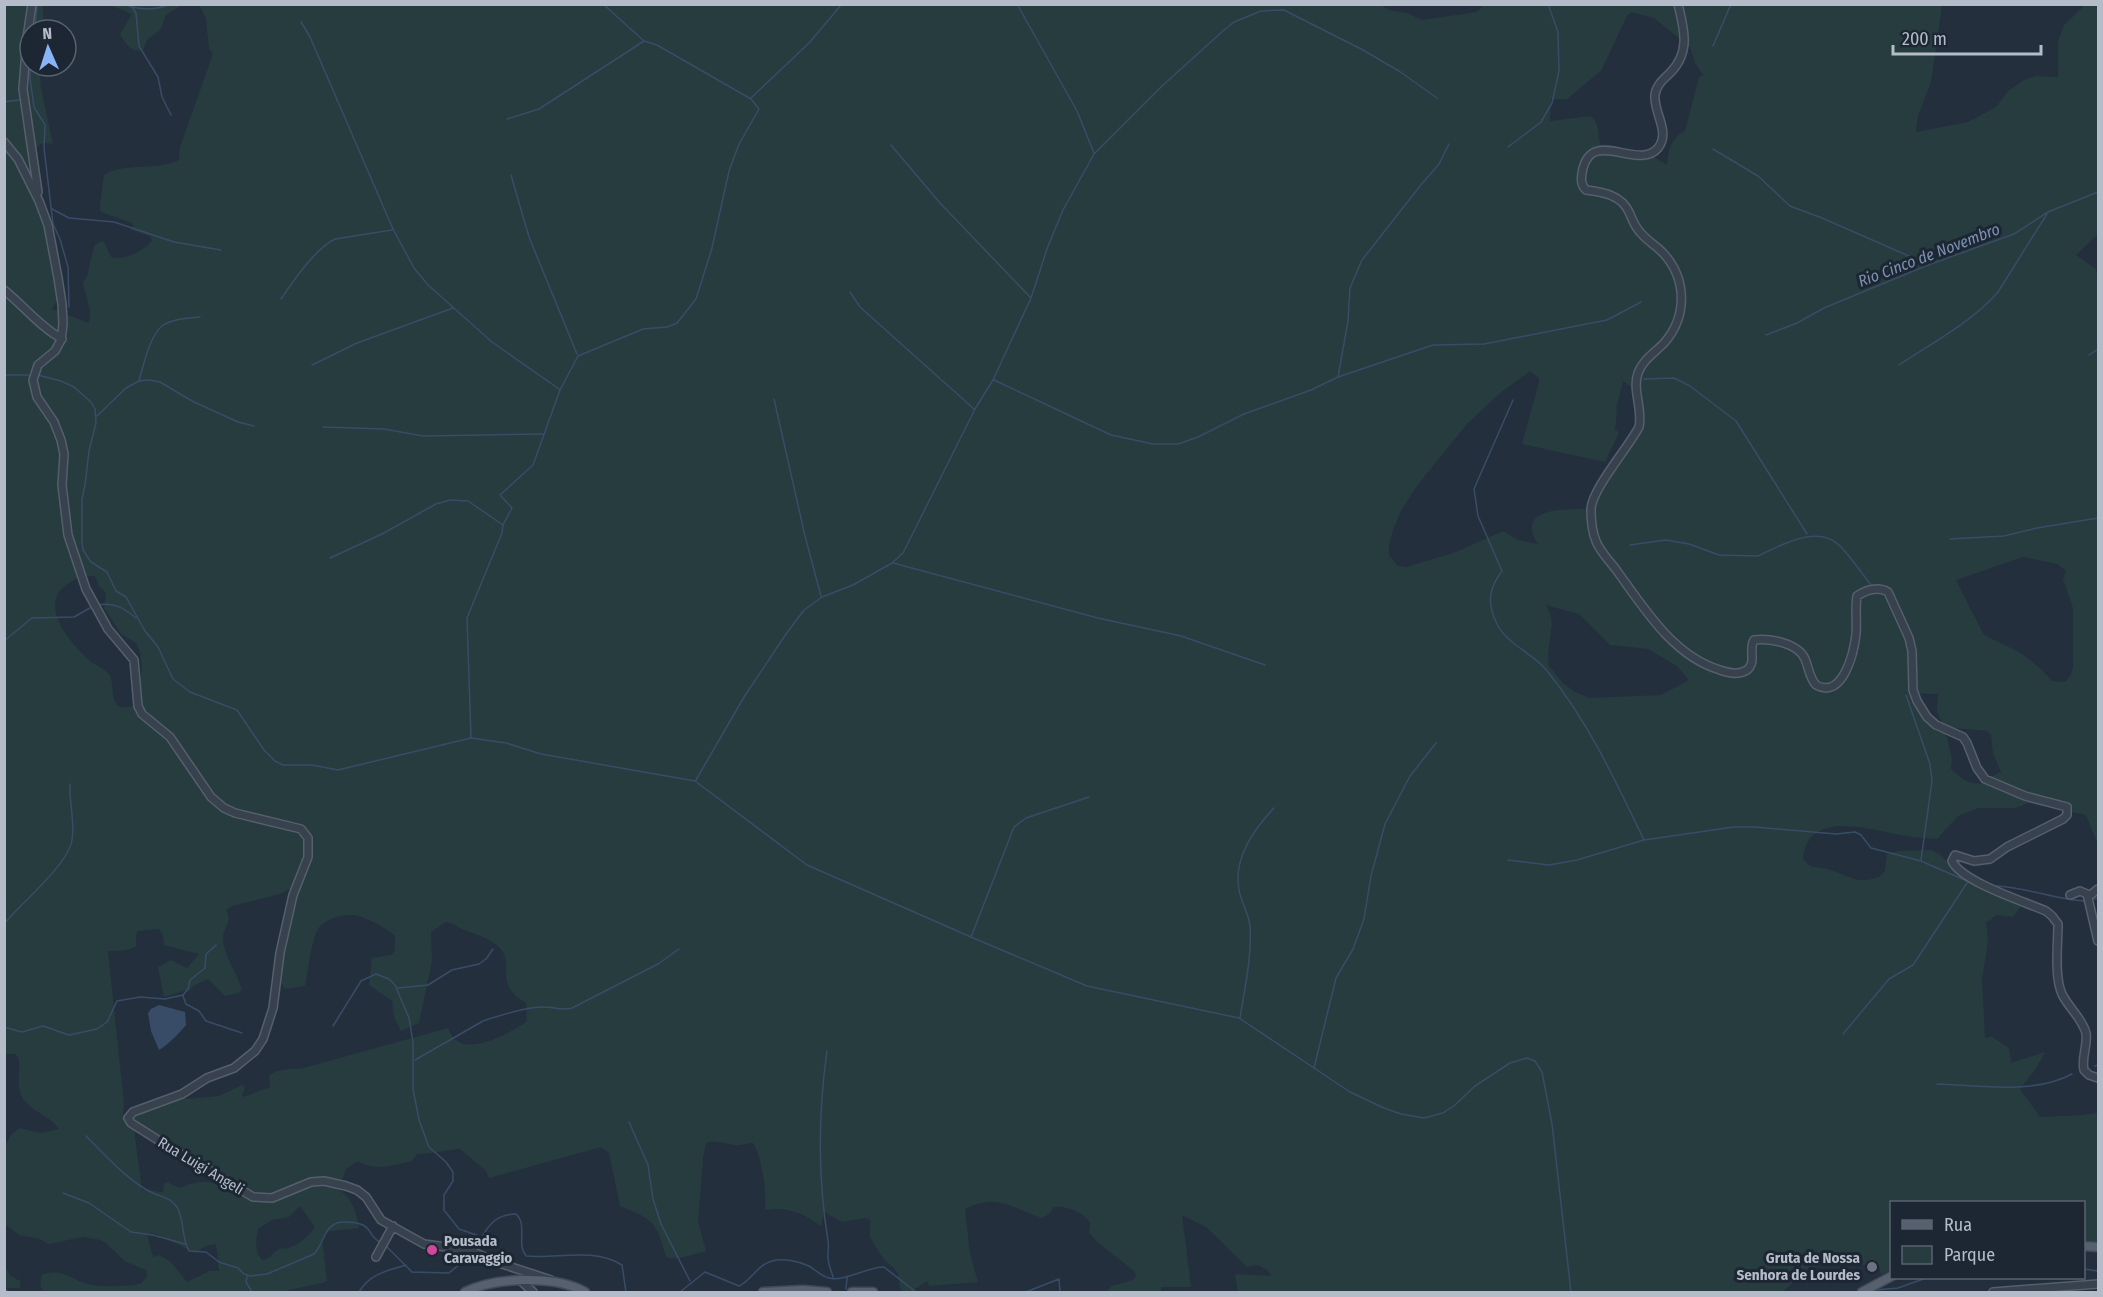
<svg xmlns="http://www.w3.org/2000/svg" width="2103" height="1297" viewBox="0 0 2103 1297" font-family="'Fira Sans Condensed',sans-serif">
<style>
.green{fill:#263c3f;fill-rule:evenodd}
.water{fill:#394c67}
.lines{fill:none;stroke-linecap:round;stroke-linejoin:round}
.stream{stroke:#394c67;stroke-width:1.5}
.minor-casing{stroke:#565f6c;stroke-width:10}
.major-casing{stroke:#414a57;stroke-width:11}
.minor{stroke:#38414e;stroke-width:7}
.major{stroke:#56606e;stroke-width:8}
.hotel-dot{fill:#d1479c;stroke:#1d2633;stroke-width:2}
.worship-dot{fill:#6b7280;stroke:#1d2633;stroke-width:2}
.labels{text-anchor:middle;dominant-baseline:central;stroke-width:6;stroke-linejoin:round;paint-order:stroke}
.street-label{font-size:15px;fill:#b4bcc9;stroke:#1d2633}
.poi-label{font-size:15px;font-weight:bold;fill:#b4bcc9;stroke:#1d2633;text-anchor:start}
.water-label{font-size:16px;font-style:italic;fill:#7c92b1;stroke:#1d2633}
</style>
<rect width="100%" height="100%" fill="#242f3e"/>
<path class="green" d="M 1378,4 L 1392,11 L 1407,13 L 1422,20 L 1477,12 L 1485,4 L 1942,5 L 1931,82 L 1918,116 L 1916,132 L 1968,122 L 1996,107 L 2008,91 L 2024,80 L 2036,76 L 2058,77 L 2058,41 L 2064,25 L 2085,5 L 2098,5 L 2098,234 L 2076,255 L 2096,269 L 2098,280 L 2098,845 L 2086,815 L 2029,803 L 2015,808 L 1978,808 L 1958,816 L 1937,839 C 1920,838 1903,836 1886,832 C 1857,826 1807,814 1803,859 L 1810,866 L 1828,869 L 1857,880 L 1868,880 L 1879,877 L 1885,871 L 1887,854 L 1899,851 L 1931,850 L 1939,854 L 1958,871 L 2023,904 L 2013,917 L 1997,915 L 1986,923 L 1988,941 L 1982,979 L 1985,1037 L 1987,1038 L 1991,1036 L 2009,1048 L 2011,1063 L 2045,1052 L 2037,1067 L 2020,1089 L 2040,1117 C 2060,1116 2078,1116 2098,1113 L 2098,1244 L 2084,1242 L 2084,1202 L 1892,1202 L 1891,1271 L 1881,1274 L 1879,1265 L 1820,1265 L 1801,1276 L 1782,1292 L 1238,1292 L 1235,1274 L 1272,1276 L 1267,1270 L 1258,1265 L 1247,1267 L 1206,1227 L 1182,1215 L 1191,1287 L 1161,1287 L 1161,1292 L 1106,1292 L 1112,1286 L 1133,1280 L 1136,1276 L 1134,1271 L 1097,1242 L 1089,1233 C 1089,1230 1090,1226 1090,1223 C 1086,1213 1064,1205 1054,1207 L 1049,1214 L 1042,1218 C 1012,1209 998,1192 965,1209 L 970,1254 L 978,1282 L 929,1286 L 927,1281 L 911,1292 L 904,1292 L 900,1289 L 898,1274 L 893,1267 L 885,1261 L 873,1243 L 870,1236 L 870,1220 L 866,1218 L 842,1222 L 824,1212 L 821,1226 C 803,1213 787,1206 765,1210 C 767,1194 762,1157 753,1143 C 747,1143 744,1145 738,1145 C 727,1145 717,1139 706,1143 L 703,1159 L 698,1221 L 706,1251 C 694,1254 678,1261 666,1257 C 656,1221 654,1220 620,1206 L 609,1153 L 601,1147 L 489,1178 L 486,1171 L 460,1149 C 445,1150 431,1154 417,1154 L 412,1161 C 392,1165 377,1172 358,1161 L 346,1169 L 343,1178 L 334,1187 C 350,1194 357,1211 359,1228 L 330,1231 L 326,1232 L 322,1238 L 327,1281 L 322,1283 L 280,1292 L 44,1292 C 39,1287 40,1282 42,1275 C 62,1266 73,1282 92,1285 C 106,1287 122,1286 136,1285 L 142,1283 L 147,1276 L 146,1270 L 126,1262 L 106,1243 L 100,1240 L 83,1237 L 48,1244 L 40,1239 L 19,1235 L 5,1224 L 4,1148 L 11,1135 L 19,1128 L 41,1133 L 59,1129 C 49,1114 26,1111 20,1092 C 17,1081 21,1068 18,1057 L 15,1054 L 4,1054 L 4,5 L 43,5 L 43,30 L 30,30 L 30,66 L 39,66 L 41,88 L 53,144 C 46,143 39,142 35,150 L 41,213 L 58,300 L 52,309 L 89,323 L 90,311 L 83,283 L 87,276 L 94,246 L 101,241 L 104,242 L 111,257 C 124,261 145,251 152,240 L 150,236 L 131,230 L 133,225 L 132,223 L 101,212 L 100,206 L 104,175 C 123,162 159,171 179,160 L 180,147 L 213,54 L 209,49 L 206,18 L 199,5 ZM 1631,12 L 1654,18 L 1690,47 L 1695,63 L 1703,75 L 1699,77 L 1685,131 C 1670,139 1669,150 1667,165 L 1650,155 L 1604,149 C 1594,139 1604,129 1591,116 L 1550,121 L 1551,99 L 1567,99 L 1601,71 L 1627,16 ZM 1530,371 L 1539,378 L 1539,382 L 1522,444 L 1605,462 L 1619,433 L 1615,429 L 1617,412 L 1616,409 L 1623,381 L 1636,390 L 1638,426 L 1593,505 L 1592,509 C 1570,509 1513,506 1538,544 L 1518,540 L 1503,531 L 1456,552 L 1407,567 L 1398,566 L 1389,555 L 1389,546 L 1393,530 L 1401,511 L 1416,487 L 1467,424 L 1500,393 ZM 2023,557 L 2057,564 L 2066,571 L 2063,579 L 2073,608 L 2073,667 L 2071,675 L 2065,682 L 2052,681 L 2041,669 L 2021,653 L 1984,635 L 1956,580 ZM 81,576 L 95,576 L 99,586 L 106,593 L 104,608 L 121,634 L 136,643 L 140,652 L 142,668 L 136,705 C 104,716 117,684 109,674 C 104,668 96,666 90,661 C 74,646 46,617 58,593 C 62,586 74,581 81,576 ZM 1546,605 L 1579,614 L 1610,645 L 1648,649 L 1677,666 L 1689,680 L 1661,695 L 1589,698 L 1575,692 L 1563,683 L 1549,666 L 1548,655 L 1552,624 L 1551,616 ZM 1911,693 L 1938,694 L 1937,712 L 1944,727 L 1987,731 L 1991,735 L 1993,753 L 2001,772 L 1988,778 L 1986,783 C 1970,785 1962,780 1951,769 L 1952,759 L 1947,737 L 1944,733 L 1937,732 L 1919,713 L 1912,703 ZM 292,888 L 287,902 L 279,977 L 284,989 L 305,986 C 309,968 310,947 317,931 C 322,919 342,914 354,915 C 364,916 388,929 395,936 L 395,950 L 392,955 L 372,958 L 369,985 L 392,1001 L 394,1017 L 401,1031 L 419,1023 L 432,961 L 431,932 L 446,922 C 455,923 459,929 467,931 C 478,935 491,939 500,948 C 515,965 493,984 526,1003 L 527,1021 C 513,1032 471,1054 456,1040 C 452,1038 450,1032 448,1028 L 300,1069 C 289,1069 278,1069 269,1075 L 270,1088 L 264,1089 L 244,1097 L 242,1095 L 245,1088 L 242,1085 L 219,1096 L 188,1099 L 187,1098 L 131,1115 L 132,1122 L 242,1193 C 232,1191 227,1187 218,1184 C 205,1179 191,1183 180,1188 L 167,1182 L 164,1184 L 163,1192 C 155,1192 150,1188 142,1190 L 134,1129 L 125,1122 L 123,1115 L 124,1104 L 108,951 C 118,950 127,952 136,946 L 136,934 L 138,931 L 159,929 L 163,935 L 164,945 L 199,954 L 187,968 L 171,960 L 158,967 L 164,997 L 187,990 L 190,991 L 193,986 L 208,979 L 225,996 L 238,993 L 242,990 C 237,973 226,959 223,941 C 221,929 234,922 226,910 L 232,906 L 280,894 ZM 300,1206 L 315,1227 C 309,1236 298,1245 288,1248 C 279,1251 287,1246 278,1250 C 271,1253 271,1259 262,1260 C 254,1251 256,1240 258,1229 L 272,1220 L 289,1217 ZM 154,1233 L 195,1253 L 204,1247 L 215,1244 C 219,1252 217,1262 219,1271 L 210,1271 L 187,1282 L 171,1262 L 159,1255 L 153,1257 L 147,1234 Z
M 110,5 L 182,5 L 166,15 L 161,29 L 147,40 L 143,50 C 132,54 125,43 120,34 L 132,14 Z
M 4,1266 L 11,1276 L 20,1281 L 20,1288 L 5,1288 Z"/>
<path class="water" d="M 159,1005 L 185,1012 L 186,1025 C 180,1032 168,1045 159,1050 L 151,1031 L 148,1013 L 151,1009 Z"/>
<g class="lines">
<path class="stream" d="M 123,4 C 139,10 155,11 170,4
M 1017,4 L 1077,111 L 1094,153
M 132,7 L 136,13 L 139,46 L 158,77 L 162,97 L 171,115
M 301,22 L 310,37 L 393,229 L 414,268 L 428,285 L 492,342 L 559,389
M 35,30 L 37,4
M 1713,46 L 1731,4
M 30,58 L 30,78 L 34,107 L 45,125 L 44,148 L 53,224 L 60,239 L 68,267 L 69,307
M 751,98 L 809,43 L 842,4
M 4,102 L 19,100
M 507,119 L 539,109 L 644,41
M 891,145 L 940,203 L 1030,297
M 1508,147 L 1541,122 L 1552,103 L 1559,71 L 1558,32 L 1548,4
M 1713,149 L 1758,176 L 1790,206 L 1822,218 L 1927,264
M 511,175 L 529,237 L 577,354
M 52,209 L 69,218 L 114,222 L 174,242 L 221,250
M 850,292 L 860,307 L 974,409
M 281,299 C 294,280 315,249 335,239 L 392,230
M 1766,335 L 1797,323 L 1824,308 L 1928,265 L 2014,234 L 2048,212 L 2098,192
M 2089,355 L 2098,349
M 312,365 L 357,343 L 453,308
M 1899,365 C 1932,343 1972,322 1998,292 L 2047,214
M 4,375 L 29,375
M 38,375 L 61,381 L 74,387 L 91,402 L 95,409 L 96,423 L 89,451 L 85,485 L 82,499 L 82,542 L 83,550 L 91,562 L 107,572 L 116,591 L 126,597 L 145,631 L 158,647 L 173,679 L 190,692 L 237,710 L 264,750 L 275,761 L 283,765 L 312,765 L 338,770 L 471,738 L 506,743 L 541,754 L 695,781 L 807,865 L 971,937 L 1087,986 L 1239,1018 L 1350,1092 L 1384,1108 L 1401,1114 L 1424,1118 L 1443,1113 L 1455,1105 L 1475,1086 L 1510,1063 L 1527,1058 L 1535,1061 L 1542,1072 L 1552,1124 L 1571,1292
M 1338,377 L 1348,321 L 1350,288 L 1362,260 L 1420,186 L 1439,164 L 1449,144
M 1644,379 L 1674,378 L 1690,386 L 1736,421 L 1807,534
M 139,380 C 144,365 149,337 162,326 C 171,319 188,318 200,317
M 994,380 L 1111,435 L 1153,444 L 1178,444 L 1198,437 L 1244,414 L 1311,390 L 1338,377 L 1433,345 L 1484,344 L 1607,320 L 1641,302
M 774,399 L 805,536 L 821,596
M 1513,400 L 1474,489 L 1478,516 L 1502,571 C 1489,588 1487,602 1496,622 C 1507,646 1533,652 1548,672 C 1589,723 1616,782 1644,840
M 97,416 L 126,388 L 139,381 L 150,380 L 160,382 L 192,401 L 238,422 L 254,426
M 323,427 L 384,429 L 423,436 L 543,434
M 1950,539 L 2004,536 L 2037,528 L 2098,518
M 1630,545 L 1666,540 L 1689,544 L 1719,555 L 1758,556 C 1781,545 1818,524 1840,546 C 1852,558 1861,573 1872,586
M 330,558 L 382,534 L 436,504 L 450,500 L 468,501 L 503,525
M 893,563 L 1098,618 L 1181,636 L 1265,665
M 97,605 C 114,602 124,608 136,618
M 4,641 L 32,618 L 74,617 L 90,608
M 1906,695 L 1930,764 L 1932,781 L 1921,860
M 471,737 L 467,618 L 502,533 L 503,525 L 512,508 L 500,495 L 533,465 L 560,390 L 578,356 L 643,329 L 667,327 L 677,323 L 696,299 L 712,248 L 729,171 L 739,144 L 759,109 L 751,99 L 657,45 L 644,41 L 603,4
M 696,780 L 744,697 L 786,634 L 804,610 L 822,597 L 853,585 L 892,563 L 903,553 L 975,409 L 993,380 L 1031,298 L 1048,246 L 1063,210 L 1094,154 L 1161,87 L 1224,30 L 1234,22 L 1261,11 L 1284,10 L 1363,50 L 1399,71 L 1437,98
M 1508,860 L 1549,865 L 1577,860 L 1644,840 L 1734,827 L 1755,827 L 1836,834 L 1855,832 L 1861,835 L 1871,848 L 1921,861 L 1976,885
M 1996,886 C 2027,887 2055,900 2085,901
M 2094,899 L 2098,898
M 4,924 C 21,903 68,865 72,840 C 75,822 69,802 70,784
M 971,937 L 1014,827 L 1026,818 L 1089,797
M 398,988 L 428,985 L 452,970 L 479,964 L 486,959 L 493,949
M 183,996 L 186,1004 L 199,1011 L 206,1021 L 242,1033
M 1240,1018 C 1245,987 1252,956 1250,926 C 1249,914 1241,902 1239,890 C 1233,859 1254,829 1274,808
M 333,1026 L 361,981 L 376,974 L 389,979 L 395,985 L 409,1018 L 413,1042 L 413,1089 L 419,1120 L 429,1147 L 446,1162 L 453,1172 L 453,1181 L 444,1195 L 444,1210 L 459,1229 L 482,1237
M 4,1027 L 22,1032 L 43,1026 L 69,1035 L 97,1029 L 107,1022 L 117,1001 L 140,997 L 165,999 L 183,995 L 188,989 L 190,980 L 205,968 L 206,954 L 216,945
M 1843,1034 L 1889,979 L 1913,965 L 1967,883
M 827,1051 C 818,1114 818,1179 828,1241 C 829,1246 828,1249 828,1254 C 827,1262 831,1270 833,1277
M 415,1060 L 483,1021 C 498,1016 529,1006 544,1007 C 554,1007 562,1011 572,1008 L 658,964 L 679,949
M 2095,1066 L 2098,1065
M 1314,1068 L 1336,978 L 1353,949 L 1364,919 L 1371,876 L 1385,824 L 1410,776 L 1436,743
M 1937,1084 C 1980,1085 2033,1095 2072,1074
M 629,1122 L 648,1165 L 653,1199 L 661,1224 L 690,1281
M 86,1136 C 104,1154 131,1184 153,1193 C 162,1197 171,1198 177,1207 C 185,1221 181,1237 189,1251 L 206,1252 L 219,1262 L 238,1268 L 244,1274 L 250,1276
M 63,1193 L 89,1203 L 131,1232 L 153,1235 L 185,1244
M 386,1246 L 412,1272 L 449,1273 L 471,1255
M 475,1248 C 487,1229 491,1215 516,1214 C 528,1225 516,1244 526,1256 C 558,1259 592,1247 622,1265 L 626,1292
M 2084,1269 L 2098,1271
M 250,1276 L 267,1274 L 314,1254 C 325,1242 324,1222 344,1222 C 351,1222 357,1222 363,1225 C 371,1229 371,1238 380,1242
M 247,1277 L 246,1282 L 252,1292
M 4,1288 L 9,1292
M 846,1289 L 847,1277
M 1875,1290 L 1898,1288 L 1926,1278
M 37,1292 L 52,1292
M 359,1292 C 370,1274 386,1271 406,1265
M 680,1292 L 705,1272 L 739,1286 C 751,1281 757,1265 772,1261 C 783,1258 798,1261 809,1266 C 816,1270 821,1276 829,1278 C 844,1282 871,1266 884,1267 L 916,1292
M 1026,1292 L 1059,1279 L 1060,1292"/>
<defs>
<path id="minor" d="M 32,4 L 27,38 L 23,89 L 38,192
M 1678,4 C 1684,29 1691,52 1670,73 C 1664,79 1656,85 1655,95 C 1653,112 1671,132 1658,148 C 1638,172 1590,125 1582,173 C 1581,180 1581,185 1586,190 C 1603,192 1621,195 1629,212 C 1632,219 1635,227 1640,232 C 1647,241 1657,246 1664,254 C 1687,280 1687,316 1665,342 C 1656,352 1643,359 1638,373 C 1632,390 1643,409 1639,427 C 1628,448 1592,489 1591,509 C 1591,519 1592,532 1596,541 C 1600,552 1610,561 1617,571 C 1644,608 1673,656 1720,670 C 1728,673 1739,675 1747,670 C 1757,662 1748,649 1754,640 C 1770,638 1798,643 1805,659 C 1809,668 1809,677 1816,685 C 1843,700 1854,652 1856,634 C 1857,622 1855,608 1857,596 C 1866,590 1878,586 1888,592 L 1909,638 L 1912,651 L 1913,690 L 1917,701 L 1927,717 L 1936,725 L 1963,737 L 1967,743 L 1977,768 L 1985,779 L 2025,796 L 2067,807 L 2067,815 L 2063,819 L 2007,847 L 1990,859 L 1974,861 L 1955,855 L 1952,861 C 1962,882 2023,901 2046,911 L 2052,916 L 2058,924 C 2058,943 2054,977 2062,994 C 2068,1007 2082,1018 2086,1033 C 2088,1046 2081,1057 2084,1070 L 2089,1075 L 2098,1078
M 4,142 L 18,159 L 39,201 L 48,225 L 58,278 L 62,304 L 63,324 L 61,340 L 55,351 L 38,365 L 33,380 L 37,397 L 54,422 L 61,440 L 64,454 L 62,485 L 68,535 L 86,589 L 108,629 L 134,660 L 138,706 L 142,714 L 170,737 L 211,797 L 224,808 L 235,813 L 301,829 L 308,838 L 308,857 L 293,895 L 280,953 L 273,1008 L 263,1039 L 255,1051 L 234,1068 L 207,1078 L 182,1094 L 133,1112 L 128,1118 L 131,1123 L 177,1152 L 204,1167 L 253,1197 L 272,1198 L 311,1182 L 324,1181 L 346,1186 L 357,1190 L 366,1197 L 381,1220 L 424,1244 L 469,1250 L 499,1263 L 551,1280
M 4,290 C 24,306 39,326 62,339
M 2070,895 L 2080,891 L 2087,894 L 2098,941
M 2089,896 L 2098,889
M 376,1257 L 393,1226
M 521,1281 L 533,1292
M 1993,1292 L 2098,1284"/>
<path id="major" d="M 2084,1246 L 2098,1247
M 465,1292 C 495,1277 556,1275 585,1292
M 763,1292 L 803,1290 L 827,1292
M 852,1292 L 873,1292
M 1862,1292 L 1892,1276"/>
</defs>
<use href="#minor" class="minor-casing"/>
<use href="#major" class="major-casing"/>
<use href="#minor" class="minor"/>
<use href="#major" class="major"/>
</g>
<circle class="hotel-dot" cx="432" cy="1250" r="6"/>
<circle class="worship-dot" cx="1872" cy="1267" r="6"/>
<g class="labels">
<g class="street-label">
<text transform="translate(201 1166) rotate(31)">Rua Luigi Angeli</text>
</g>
<g class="poi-label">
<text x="444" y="1241">Pousada<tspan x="444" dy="17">Caravaggio</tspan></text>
<text x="1860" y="1258" text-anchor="end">Gruta de Nossa<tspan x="1860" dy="17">Senhora de Lourdes</tspan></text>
</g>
<g class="water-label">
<text transform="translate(1929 255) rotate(-21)">Rio Cinco de Novembro</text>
</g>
</g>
<rect width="2103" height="1297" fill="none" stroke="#b4bcc9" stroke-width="12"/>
<rect x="1890" y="1201" width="195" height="78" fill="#1d2633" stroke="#59626f" stroke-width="1.5"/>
<rect x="1902" y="1220" width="30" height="9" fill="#56606e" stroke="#59626f" stroke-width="1.5"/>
<text x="1944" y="1231" font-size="18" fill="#b4bcc9">Rua</text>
<rect x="1902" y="1246" width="30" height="18" fill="#263c3f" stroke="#59626f" stroke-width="1.5"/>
<text x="1944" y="1261" font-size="18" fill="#b4bcc9">Parque</text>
<g transform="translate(48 48) rotate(357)"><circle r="28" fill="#1d2633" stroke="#59626f" stroke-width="1.5"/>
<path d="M0-4.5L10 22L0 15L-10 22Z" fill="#8ab4f8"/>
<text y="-9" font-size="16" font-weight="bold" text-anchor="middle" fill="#b4bcc9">N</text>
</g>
<path d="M1893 45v9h148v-9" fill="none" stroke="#b4bcc9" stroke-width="3"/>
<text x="1902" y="45" font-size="18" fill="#b4bcc9" stroke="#1d2633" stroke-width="4.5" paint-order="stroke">200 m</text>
</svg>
